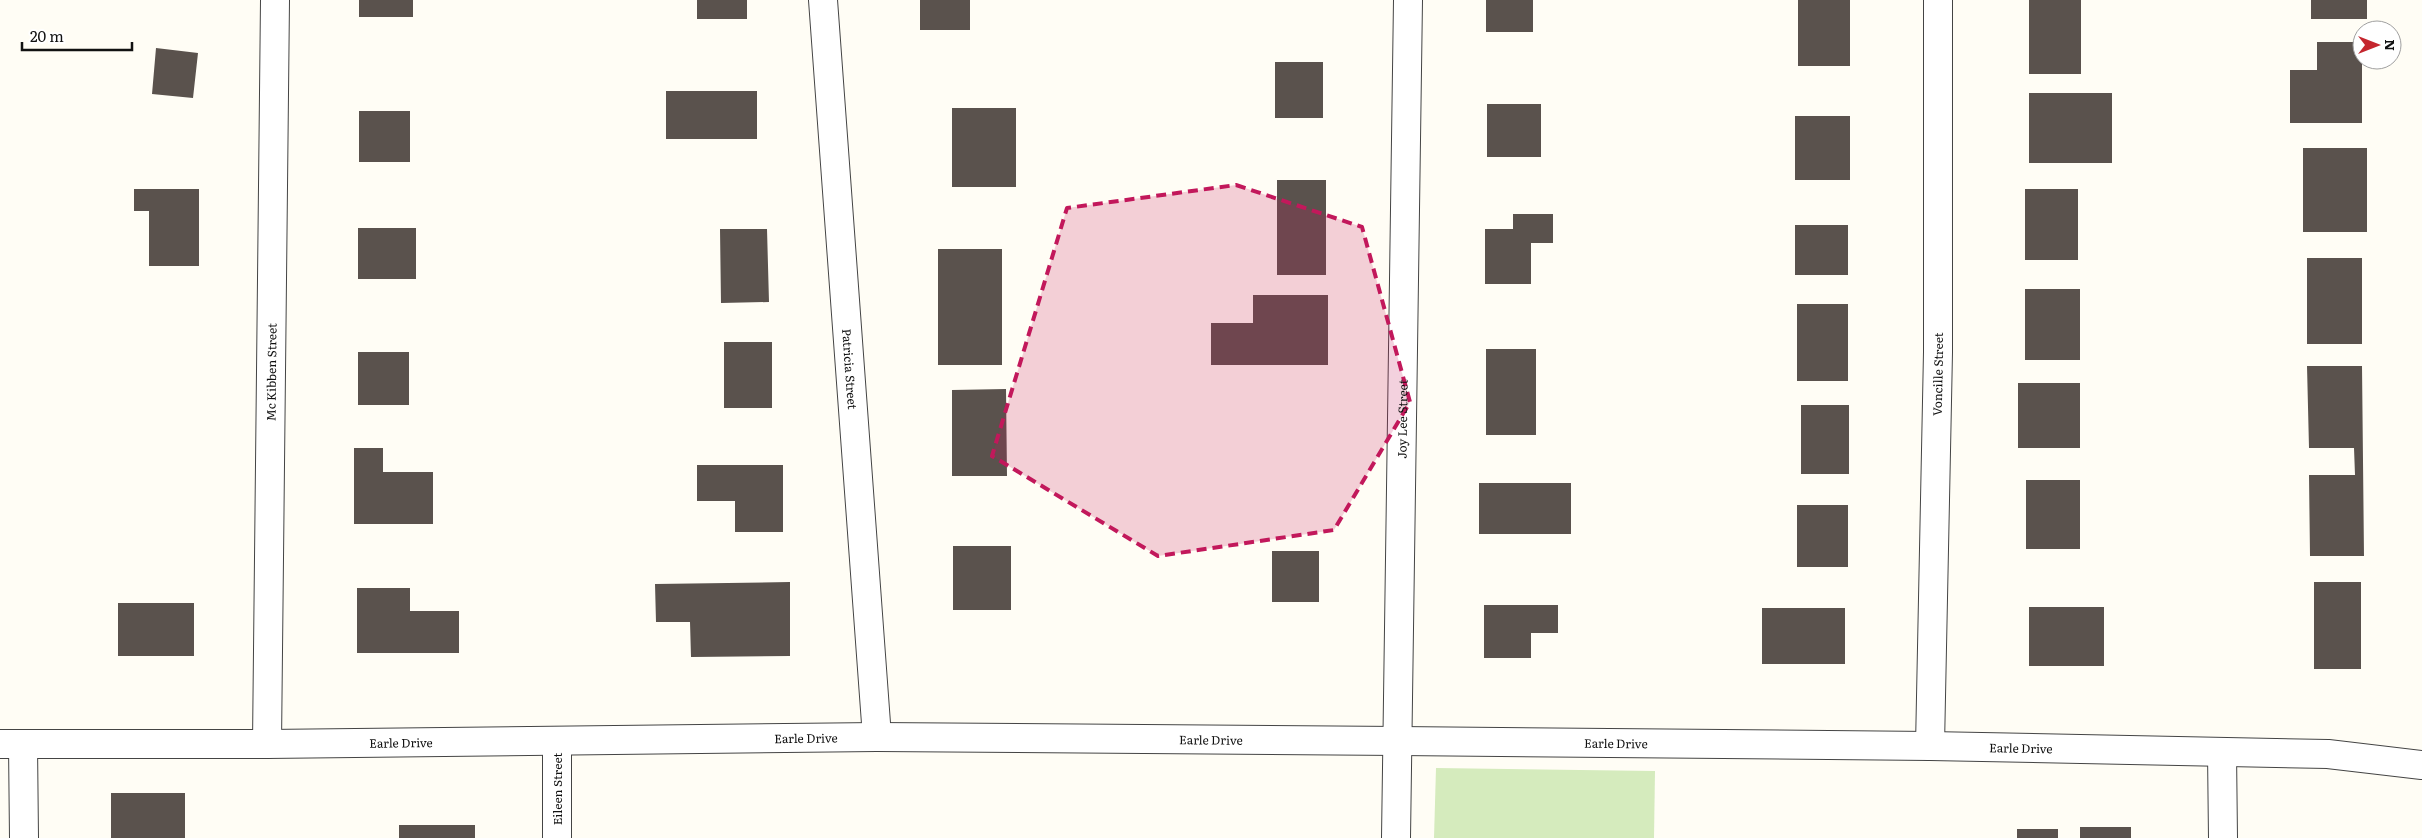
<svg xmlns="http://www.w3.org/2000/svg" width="2422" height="838" viewBox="0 0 2422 838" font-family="Literata,serif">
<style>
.green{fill:#d5ebbd}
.building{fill:#5a524d}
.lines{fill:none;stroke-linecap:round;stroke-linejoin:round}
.minor-casing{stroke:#444;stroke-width:30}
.minor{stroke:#fff;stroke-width:28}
.marked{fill:#c2185b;fill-opacity:0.2;stroke:#c2185b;stroke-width:4;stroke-dasharray:10 6;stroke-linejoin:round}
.labels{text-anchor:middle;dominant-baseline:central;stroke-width:5;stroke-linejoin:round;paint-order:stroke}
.street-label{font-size:12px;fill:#111;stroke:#fff}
</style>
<rect width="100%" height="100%" fill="#fffdf5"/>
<path class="green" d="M 1436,768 L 1655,771 L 1654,838 L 1434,838 Z"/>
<path class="building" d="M 359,0 L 413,0 L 413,17 L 359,17 Z
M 697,0 L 747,0 L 747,19 L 697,19 Z
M 920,0 L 970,0 L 970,30 L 920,30 Z
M 1486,0 L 1533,0 L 1533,32 L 1486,32 Z
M 1798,0 L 1850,0 L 1850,66 L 1798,66 Z
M 2029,0 L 2081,0 L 2081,74 L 2029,74 Z
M 2311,0 L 2367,0 L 2367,19 L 2311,19 Z
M 2317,42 L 2362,42 L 2362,123 L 2290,123 L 2290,70 L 2317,70 Z
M 156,48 L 198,53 L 193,98 L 152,94 Z
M 1275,62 L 1323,62 L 1323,118 L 1275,118 Z
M 666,91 L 757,91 L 757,139 L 666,139 Z
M 2029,93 L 2112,93 L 2112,163 L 2029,163 Z
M 1487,104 L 1541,104 L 1541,157 L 1487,157 Z
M 952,108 L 1016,108 L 1016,187 L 952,187 Z
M 359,111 L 410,111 L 410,162 L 359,162 Z
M 1795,116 L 1850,116 L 1850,180 L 1795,180 Z
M 2303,148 L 2367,148 L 2367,232 L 2303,232 Z
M 1277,180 L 1326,180 L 1326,275 L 1277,275 Z
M 134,189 L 199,189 L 199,266 L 149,266 L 149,211 L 134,211 Z
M 2025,189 L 2078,189 L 2078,260 L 2025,260 Z
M 1513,214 L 1553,214 L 1553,243 L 1531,243 L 1531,284 L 1485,284 L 1485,229 L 1513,229 Z
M 1795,225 L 1848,225 L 1848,275 L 1795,275 Z
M 358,228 L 416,228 L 416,279 L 358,279 Z
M 720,229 L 767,229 L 769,302 L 721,303 Z
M 938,249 L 1002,249 L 1002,365 L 938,365 Z
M 2307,258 L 2362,258 L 2362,344 L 2307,344 Z
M 2025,289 L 2080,289 L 2080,360 L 2025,360 Z
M 1253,295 L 1328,295 L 1328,365 L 1211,365 L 1211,323 L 1253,323 Z
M 1797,304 L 1848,304 L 1848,381 L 1797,381 Z
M 724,342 L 772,342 L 772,408 L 724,408 Z
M 1486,349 L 1536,349 L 1536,435 L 1486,435 Z
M 358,352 L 409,352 L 409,405 L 358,405 Z
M 2307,366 L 2362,366 L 2364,556 L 2310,556 L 2309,475 L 2355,475 L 2354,448 L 2309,448 Z
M 2018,383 L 2080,383 L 2080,448 L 2018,448 Z
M 1006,389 L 1007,476 L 952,476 L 952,390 Z
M 1801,405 L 1849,405 L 1849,474 L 1801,474 Z
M 354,448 L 383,448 L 383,472 L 433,472 L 433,524 L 354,524 Z
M 697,465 L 783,465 L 783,532 L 735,532 L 735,501 L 697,501 Z
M 2026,480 L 2080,480 L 2080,549 L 2026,549 Z
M 1479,483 L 1571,483 L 1571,534 L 1479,534 Z
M 1797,505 L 1848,505 L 1848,567 L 1797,567 Z
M 953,546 L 1011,546 L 1011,610 L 953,610 Z
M 1272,551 L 1319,551 L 1319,602 L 1272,602 Z
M 790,582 L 790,656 L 691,657 L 690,622 L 656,622 L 655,584 Z
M 2314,582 L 2361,582 L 2361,669 L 2314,669 Z
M 357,588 L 410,588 L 410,611 L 459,611 L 459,653 L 357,653 Z
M 118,603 L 194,603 L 194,656 L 118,656 Z
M 1484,605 L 1558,605 L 1558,633 L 1531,633 L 1531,658 L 1484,658 Z
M 2029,607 L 2104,607 L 2104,666 L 2029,666 Z
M 1762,608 L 1845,608 L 1845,664 L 1762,664 Z
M 111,793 L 185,793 L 185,838 L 111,838 Z
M 399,825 L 475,825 L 475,838 L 399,838 Z
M 2080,827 L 2131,827 L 2131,838 L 2080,838 Z
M 2017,829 L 2058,829 L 2058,838 L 2017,838 Z"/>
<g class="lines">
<defs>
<g id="minor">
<path id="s1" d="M 823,0 L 877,737"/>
<path id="s2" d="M 0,744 L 267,744 L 877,737 L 1399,741 L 1930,746 L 2328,754 L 2422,765"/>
<path id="s3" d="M 267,744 L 275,0"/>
<path d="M 23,745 L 24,838"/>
<path id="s4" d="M 1930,746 L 1938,352 L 1938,0"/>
<path d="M 2222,752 L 2223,838"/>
<path d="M 557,838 L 557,741"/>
<path id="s5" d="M 1396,838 L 1408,0"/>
</g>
</defs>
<use href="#minor" class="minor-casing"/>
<use href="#minor" class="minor"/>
</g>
<path class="marked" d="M 1236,185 L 1362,227 L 1410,402 L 1334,530 L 1158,556 L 992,456 L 1067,208 Z"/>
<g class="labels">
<g class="street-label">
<text stroke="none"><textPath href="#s1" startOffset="370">Patricia Street</textPath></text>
<text stroke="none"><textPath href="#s3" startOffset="372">Mc Kibben Street</textPath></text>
<text stroke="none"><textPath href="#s4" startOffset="372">Voncille Street</textPath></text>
<text stroke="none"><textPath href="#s5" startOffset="419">Joy Lee Street</textPath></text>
<text stroke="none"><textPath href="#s2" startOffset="806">Earle Drive</textPath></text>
<text stroke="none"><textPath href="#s2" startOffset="1211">Earle Drive</textPath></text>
<text stroke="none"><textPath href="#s2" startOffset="401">Earle Drive</textPath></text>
<text stroke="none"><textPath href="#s2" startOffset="1616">Earle Drive</textPath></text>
<text stroke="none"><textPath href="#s2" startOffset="2021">Earle Drive</textPath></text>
<text transform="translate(557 789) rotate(-90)">Eileen Street</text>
</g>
</g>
<g transform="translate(2377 45) rotate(90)"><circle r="24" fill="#ffffff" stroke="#a0a0a0"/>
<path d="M0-4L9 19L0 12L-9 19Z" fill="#c4262e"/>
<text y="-8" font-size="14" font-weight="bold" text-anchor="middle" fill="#111111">N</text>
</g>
<path d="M22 42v8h110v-8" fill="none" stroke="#111111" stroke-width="2.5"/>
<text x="30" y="42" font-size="15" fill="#111111" stroke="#ffffff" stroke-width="4" paint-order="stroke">20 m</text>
</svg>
